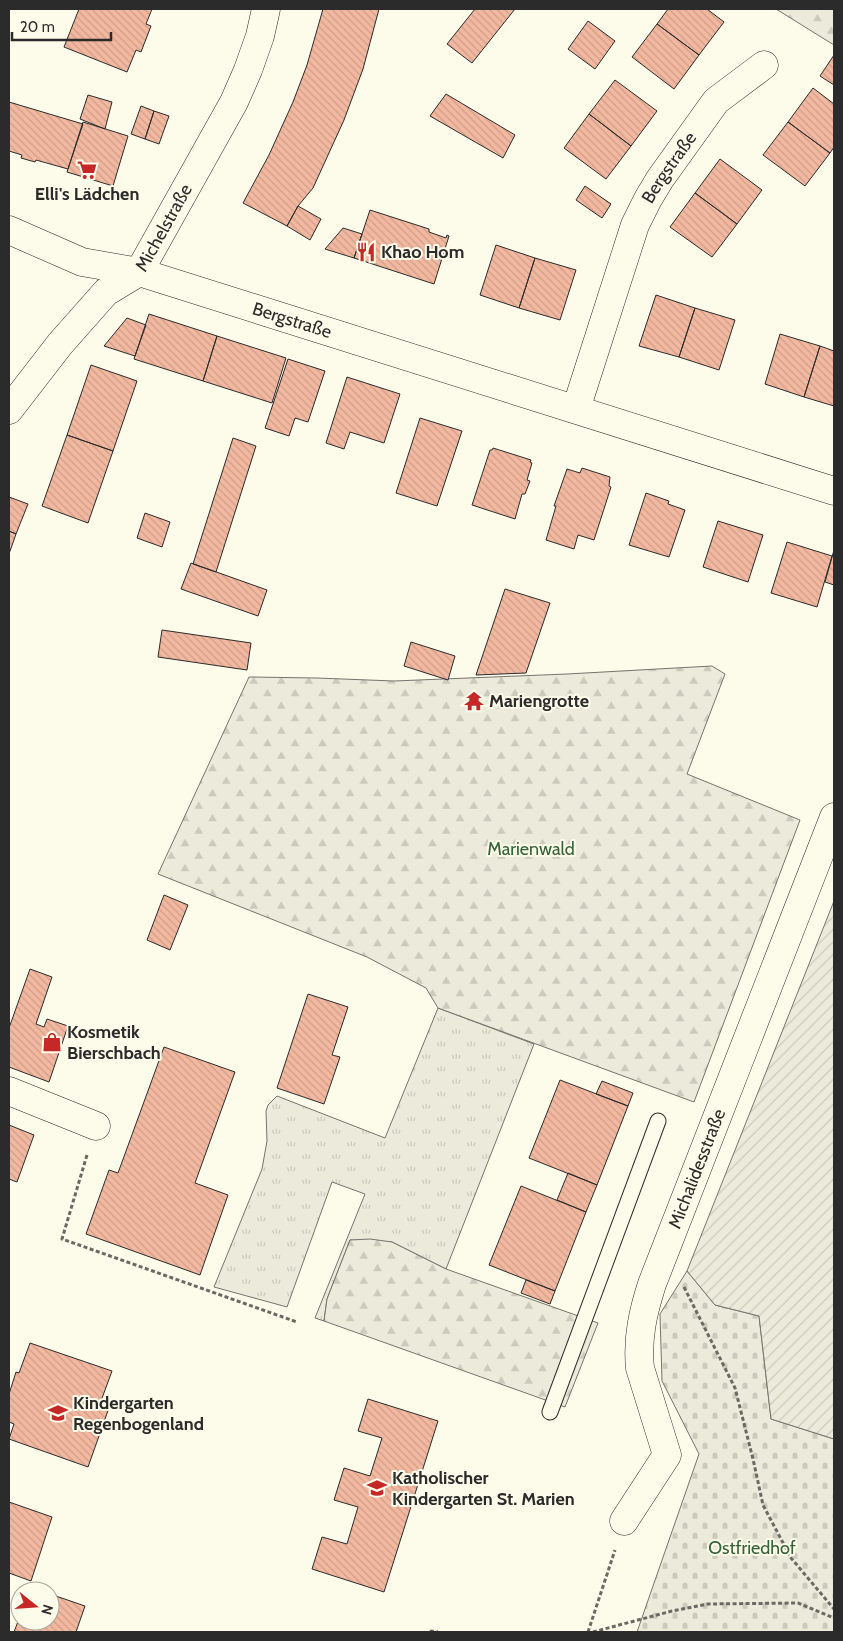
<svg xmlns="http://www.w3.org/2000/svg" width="843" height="1641" viewBox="0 0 843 1641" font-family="Cabin,sans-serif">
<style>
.grass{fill:url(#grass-tufts);stroke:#74746e}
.forest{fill:url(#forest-firs);stroke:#74746e}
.cemetery{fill:url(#cemetery-stones);stroke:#74746e}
.garden{fill:url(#garden-furrows);stroke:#74746e}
.building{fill:url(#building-back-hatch);stroke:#2b2b2b}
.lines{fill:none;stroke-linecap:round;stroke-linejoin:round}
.lane-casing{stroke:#2b2b2b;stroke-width:17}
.street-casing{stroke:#2b2b2b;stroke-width:29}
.secondary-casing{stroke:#2b2b2b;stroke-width:29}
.path{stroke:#6a6964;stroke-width:3;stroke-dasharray:4 2.5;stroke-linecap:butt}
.lane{stroke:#fdfbea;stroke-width:15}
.street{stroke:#fdfbea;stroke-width:28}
.secondary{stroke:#fdfbea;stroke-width:28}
.labels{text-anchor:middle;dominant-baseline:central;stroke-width:4;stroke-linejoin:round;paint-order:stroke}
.street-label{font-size:18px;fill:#2b2b2b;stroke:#fdfbea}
.poi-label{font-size:18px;font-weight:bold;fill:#2b2b2b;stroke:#fdfbea;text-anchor:start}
.park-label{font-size:18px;fill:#34623c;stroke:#fdfbea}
</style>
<defs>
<pattern id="grass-tufts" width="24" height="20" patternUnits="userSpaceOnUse" patternTransform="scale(1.25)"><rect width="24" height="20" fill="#ecebdb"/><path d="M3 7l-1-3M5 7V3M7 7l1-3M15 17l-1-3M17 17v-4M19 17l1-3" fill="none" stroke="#cbcabc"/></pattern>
<pattern id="forest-firs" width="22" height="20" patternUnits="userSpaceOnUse" patternTransform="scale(1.25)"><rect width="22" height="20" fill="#ecebdb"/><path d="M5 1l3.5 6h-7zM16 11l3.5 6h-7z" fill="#cbcabc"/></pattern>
<pattern id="cemetery-stones" width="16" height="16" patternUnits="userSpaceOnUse" patternTransform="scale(1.25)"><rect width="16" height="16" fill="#ecebdb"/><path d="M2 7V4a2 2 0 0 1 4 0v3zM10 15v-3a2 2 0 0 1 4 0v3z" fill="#cbcabc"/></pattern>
<pattern id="garden-furrows" width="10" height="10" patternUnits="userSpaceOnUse" patternTransform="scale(1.25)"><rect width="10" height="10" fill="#ecebdb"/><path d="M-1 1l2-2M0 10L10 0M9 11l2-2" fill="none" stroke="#cbcabc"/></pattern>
<pattern id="building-back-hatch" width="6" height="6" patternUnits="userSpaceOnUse" patternTransform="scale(1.25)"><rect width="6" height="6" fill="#f2b8a0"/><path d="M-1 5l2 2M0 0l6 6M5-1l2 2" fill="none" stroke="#d09e8a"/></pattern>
</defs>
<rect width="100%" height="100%" fill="#fdfbea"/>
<path class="grass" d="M 438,1008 L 534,1044 L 446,1269 L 392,1242 L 350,1240 L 327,1299 L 324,1321 L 315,1318 L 365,1194 L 332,1182 L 287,1307 L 214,1287 L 262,1169 L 267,1141 L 266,1111 L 268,1105 L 277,1096 L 385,1138 Z"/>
<path class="forest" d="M 776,9 L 834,9 L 834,45 Z
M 712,666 L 725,674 L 687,774 L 800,820 L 694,1102 L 438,1008 L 426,988 L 367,957 L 158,874 L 249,677 L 317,678 L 394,681 L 567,674 Z
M 370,1239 L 392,1242 L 446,1269 L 598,1323 L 565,1407 L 324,1321 L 327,1299 L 350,1240 Z"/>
<path class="cemetery" d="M 687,1271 L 715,1305 L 759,1316 L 771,1419 L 834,1439 L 834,1632 L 637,1632 L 699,1454 L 662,1381 L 660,1314 Z"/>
<path class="garden" d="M 834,901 L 834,1439 L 771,1419 L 759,1316 L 715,1305 L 687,1271 Z"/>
<path class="building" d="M 79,9 L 152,9 L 146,24 L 151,26 L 141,52 L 136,50 L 127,72 L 64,47 Z
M 323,9 L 379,9 L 363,69 L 344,120 L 313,188 L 298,206 L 287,226 L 243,203 L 269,155 L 293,102 L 307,65 Z
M 475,9 L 515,9 L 472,63 L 447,44 Z
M 668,9 L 707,9 L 724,22 L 699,55 L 657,24 Z
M 588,21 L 615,41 L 595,69 L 568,49 Z
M 657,24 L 699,55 L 674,89 L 632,57 Z
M 834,55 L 834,85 L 820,76 Z
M 615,80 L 657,111 L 631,146 L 589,114 Z
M 813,88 L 834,104 L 834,147 L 830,153 L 788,122 Z
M 446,94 L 515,135 L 503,158 L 430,116 Z
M 88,95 L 112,102 L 105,129 L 80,119 Z
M 9,102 L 83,124 L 68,169 L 36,160 L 35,162 L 21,158 L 22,155 L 9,151 Z
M 141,106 L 154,111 L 145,139 L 131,134 Z
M 154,111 L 169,116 L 159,144 L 145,139 Z
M 589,114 L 631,146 L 606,179 L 564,148 Z
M 83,122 L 128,136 L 113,186 L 67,172 Z
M 788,122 L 830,153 L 805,186 L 763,155 Z
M 720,159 L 762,190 L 737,224 L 695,193 Z
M 585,186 L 611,204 L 602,218 L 576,200 Z
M 695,193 L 737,224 L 712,257 L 670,227 Z
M 298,206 L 321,219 L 310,240 L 287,226 Z
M 370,210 L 429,229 L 429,232 L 446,238 L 447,235 L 449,236 L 434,284 L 354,258 Z
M 343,228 L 362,234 L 354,258 L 325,249 Z
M 496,245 L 535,258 L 519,308 L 480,295 Z
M 535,258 L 576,270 L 560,320 L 519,308 Z
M 656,295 L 695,308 L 679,357 L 639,346 Z
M 695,308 L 735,320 L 719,370 L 679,357 Z
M 149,314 L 217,336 L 203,381 L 134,359 Z
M 127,318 L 146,325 L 135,356 L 104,346 Z
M 780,334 L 820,346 L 804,397 L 765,384 Z
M 217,336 L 286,358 L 272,403 L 203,381 Z
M 820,346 L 834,351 L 834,406 L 804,397 Z
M 288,359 L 325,371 L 308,422 L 295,418 L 289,436 L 265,428 Z
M 91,365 L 137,381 L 113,451 L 67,435 Z
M 347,377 L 400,394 L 384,443 L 350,432 L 344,449 L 326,443 Z
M 420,418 L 462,431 L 437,506 L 396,493 Z
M 67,435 L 113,451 L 88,523 L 42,506 Z
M 233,438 L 256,446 L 216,572 L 193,564 Z
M 493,448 L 531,460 L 530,462 L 532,463 L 527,480 L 530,481 L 525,494 L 522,494 L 515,519 L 472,505 L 490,450 L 492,450 Z
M 582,468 L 610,477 L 609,486 L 611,487 L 594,540 L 578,535 L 574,549 L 546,540 L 556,506 L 554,506 L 567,469 L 580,473 Z
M 646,493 L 669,501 L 668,504 L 685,510 L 669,557 L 629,545 Z
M 9,497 L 28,504 L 16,534 L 9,531 Z
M 145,513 L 170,522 L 162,547 L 137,538 Z
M 718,521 L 763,535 L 748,582 L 703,567 Z
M 9,531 L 16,534 L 9,554 Z
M 787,542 L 832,556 L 817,607 L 771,593 Z
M 834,550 L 834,585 L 825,582 Z
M 191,563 L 267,590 L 258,616 L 181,589 Z
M 505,589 L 550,603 L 526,673 L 476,675 Z
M 162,630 L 251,643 L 247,670 L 158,657 Z
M 411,642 L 455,656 L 448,680 L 404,666 Z
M 164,895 L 188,905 L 170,950 L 147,940 Z
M 30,969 L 52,977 L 36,1024 L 44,1027 L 47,1019 L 68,1026 L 49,1082 L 9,1067 L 9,1028 Z
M 308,994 L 348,1007 L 332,1055 L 340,1057 L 324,1104 L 277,1088 Z
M 164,1047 L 235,1072 L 195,1183 L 228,1195 L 200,1275 L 86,1234 L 109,1170 L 118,1173 Z
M 560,1080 L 628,1106 L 597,1185 L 529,1158 Z
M 602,1081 L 633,1093 L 628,1106 L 596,1094 Z
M 9,1125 L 34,1135 L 17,1182 L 9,1179 Z
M 568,1173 L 597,1185 L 586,1212 L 557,1200 Z
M 521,1186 L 586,1212 L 555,1291 L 489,1265 Z
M 526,1280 L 555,1291 L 550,1304 L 521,1293 Z
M 30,1343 L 112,1371 L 101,1401 L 110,1405 L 88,1467 L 9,1439 L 14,1424 L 9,1422 L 9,1394 L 16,1372 L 19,1373 Z
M 368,1399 L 438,1421 L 384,1592 L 312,1569 L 322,1537 L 347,1544 L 358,1507 L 334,1500 L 344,1468 L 370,1476 L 382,1438 L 358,1431 Z
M 9,1502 L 52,1517 L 31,1581 L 9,1573 Z
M 50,1594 L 85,1606 L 76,1632 L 14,1632 L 20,1616 L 20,1621 L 50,1621 Z"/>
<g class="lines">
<defs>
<path id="lane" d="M 550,1412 L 658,1121"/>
<g id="street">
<path id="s1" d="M 576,409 L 635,225 L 648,199 L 660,179 L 716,101 L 764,65"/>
<path id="s2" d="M 9,410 L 60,344 L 106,292 L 139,272 L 234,102 L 248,70 L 260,36 L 266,9"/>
<path d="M 9,1091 L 96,1126"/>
<path id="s3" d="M 624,1521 L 667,1455 L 640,1368 C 637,1338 643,1312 652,1284 L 834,817"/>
</g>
<g id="secondary">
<path id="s4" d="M 9,230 L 82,262 L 139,272 L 834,491"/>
</g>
</defs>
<use href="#lane" class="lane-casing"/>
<use href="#street" class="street-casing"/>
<use href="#secondary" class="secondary-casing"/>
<path class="path" d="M 87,1155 L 62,1239 L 297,1322
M 684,1287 L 735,1388 L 753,1459 L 763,1505 L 791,1558 L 834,1609
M 431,1632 L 431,1631 L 438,1632
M 588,1632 L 615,1550
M 593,1632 L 672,1611 L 708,1604 L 798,1603 L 834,1618"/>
<use href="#lane" class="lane"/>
<use href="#street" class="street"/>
<use href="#secondary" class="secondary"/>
</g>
<defs>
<symbol id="supermarket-bare" viewBox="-9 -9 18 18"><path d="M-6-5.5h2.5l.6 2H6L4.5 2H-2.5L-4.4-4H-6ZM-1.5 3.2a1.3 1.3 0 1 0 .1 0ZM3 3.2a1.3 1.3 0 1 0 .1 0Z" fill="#c62828" stroke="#fdfbea" stroke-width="2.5" paint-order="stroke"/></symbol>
<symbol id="restaurant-bare" viewBox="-9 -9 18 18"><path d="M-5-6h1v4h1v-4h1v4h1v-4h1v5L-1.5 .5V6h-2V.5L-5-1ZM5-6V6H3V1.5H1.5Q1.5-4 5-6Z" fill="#c62828" stroke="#fdfbea" stroke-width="2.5" paint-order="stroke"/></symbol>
<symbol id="temple-bare" viewBox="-9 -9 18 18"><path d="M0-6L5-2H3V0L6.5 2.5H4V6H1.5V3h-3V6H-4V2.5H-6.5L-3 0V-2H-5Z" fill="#c62828" stroke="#fdfbea" stroke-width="2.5" paint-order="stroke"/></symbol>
<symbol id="shop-bare" viewBox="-9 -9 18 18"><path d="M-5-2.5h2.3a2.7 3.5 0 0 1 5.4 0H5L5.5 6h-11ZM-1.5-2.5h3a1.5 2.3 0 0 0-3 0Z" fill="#c62828" stroke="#fdfbea" stroke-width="2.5" paint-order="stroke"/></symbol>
<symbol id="school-bare" viewBox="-9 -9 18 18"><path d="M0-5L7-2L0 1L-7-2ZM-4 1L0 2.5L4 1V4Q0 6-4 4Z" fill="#c62828" stroke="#fdfbea" stroke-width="2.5" paint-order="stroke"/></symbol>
</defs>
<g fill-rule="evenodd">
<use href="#supermarket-bare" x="73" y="156" width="28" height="28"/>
<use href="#restaurant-bare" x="352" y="238" width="28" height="28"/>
<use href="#temple-bare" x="460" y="687" width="28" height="28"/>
<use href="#shop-bare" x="38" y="1028" width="28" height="28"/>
<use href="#school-bare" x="44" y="1399" width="28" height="28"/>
<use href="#school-bare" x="363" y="1474" width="28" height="28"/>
</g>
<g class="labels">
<g class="street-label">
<text stroke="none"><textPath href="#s1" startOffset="260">Bergstraße</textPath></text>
<text stroke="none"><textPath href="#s2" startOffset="242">Michelstraße</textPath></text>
<text stroke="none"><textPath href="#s4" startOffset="298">Bergstraße</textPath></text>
<text stroke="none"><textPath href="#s3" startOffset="379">Michalidesstraße</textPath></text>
</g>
<g class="poi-label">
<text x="87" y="194" text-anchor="middle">Elli's Lädchen</text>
<text x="381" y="252">Khao Hom</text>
<text x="489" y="701">Mariengrotte</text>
<text x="67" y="1032">Kosmetik<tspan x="67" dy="21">Bierschbach</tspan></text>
<text x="73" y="1403">Kindergarten<tspan x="73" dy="21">Regenbogenland</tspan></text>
<text x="392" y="1478">Katholischer<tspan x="392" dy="21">Kindergarten St. Marien</tspan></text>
</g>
<g class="park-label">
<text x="531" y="849">Marienwald</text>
<text x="752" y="1548">Ostfriedhof</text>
</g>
</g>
<rect width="843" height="1641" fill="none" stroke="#2b2b2b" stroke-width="20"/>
<g transform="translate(35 1606) rotate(107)"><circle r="24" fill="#fdfbea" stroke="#a9a89e"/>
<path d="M0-4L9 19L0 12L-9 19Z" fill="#c62828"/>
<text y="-8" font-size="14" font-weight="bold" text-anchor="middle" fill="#2b2b2b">N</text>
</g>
<path d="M12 32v8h99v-8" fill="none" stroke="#2b2b2b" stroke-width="2.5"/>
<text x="20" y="32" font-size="15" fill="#2b2b2b" stroke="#fdfbea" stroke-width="4" paint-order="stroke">20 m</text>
</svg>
